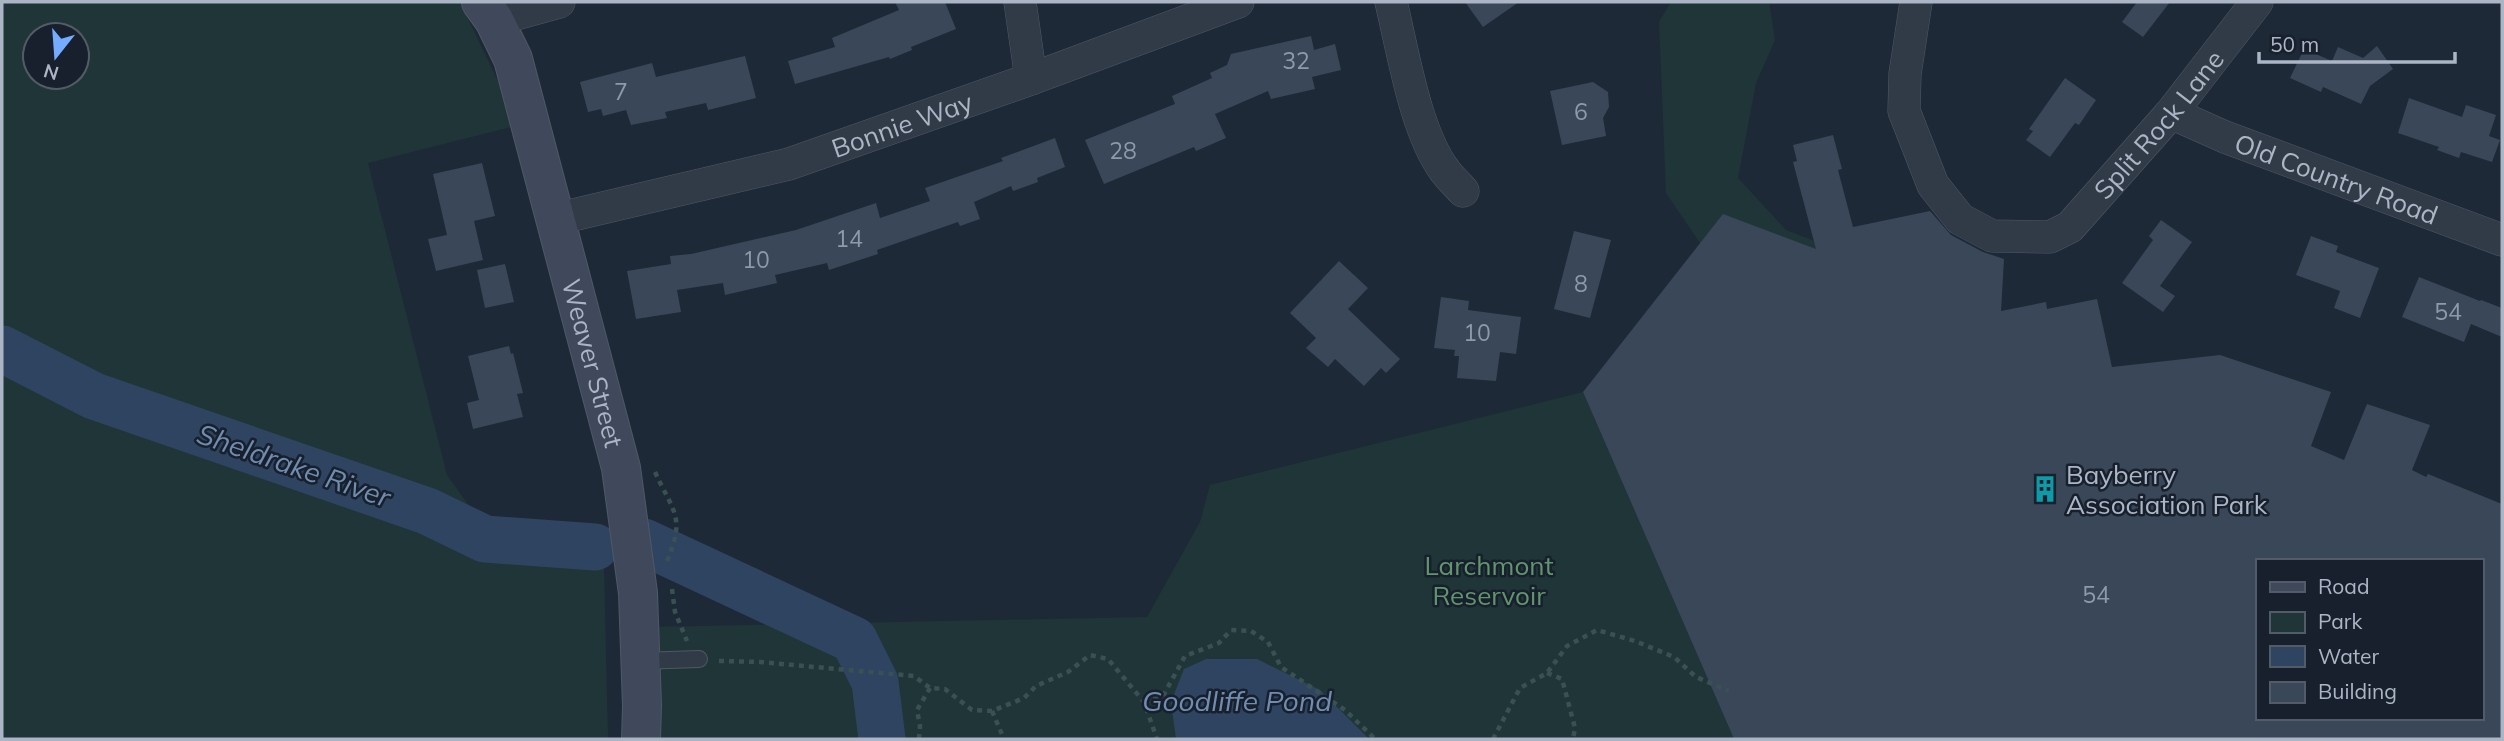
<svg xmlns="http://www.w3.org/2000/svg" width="2504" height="741" viewBox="0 0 2504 741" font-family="Mulish,sans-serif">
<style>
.green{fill:#203538;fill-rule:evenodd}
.water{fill:#2f4460}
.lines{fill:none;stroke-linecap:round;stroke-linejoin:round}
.river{stroke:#2f4460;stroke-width:47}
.building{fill:#394758;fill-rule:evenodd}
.lane-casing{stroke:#4f5866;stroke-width:18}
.street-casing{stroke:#4f5866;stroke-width:33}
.secondary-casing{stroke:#4f5866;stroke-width:40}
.path{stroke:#3a5153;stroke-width:4.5;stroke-dasharray:5 5;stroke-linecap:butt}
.lane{stroke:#313b47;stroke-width:16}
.street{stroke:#313b47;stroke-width:32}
.secondary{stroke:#3f495b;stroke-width:38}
.labels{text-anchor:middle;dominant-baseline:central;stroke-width:5;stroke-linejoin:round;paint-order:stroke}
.number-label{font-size:23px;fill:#8e9aaa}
.street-label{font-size:26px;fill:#abb5c5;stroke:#17202c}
.poi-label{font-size:26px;fill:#abb5c5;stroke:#17202c;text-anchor:start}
.park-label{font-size:26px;fill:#61966d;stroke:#17202c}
.water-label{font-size:28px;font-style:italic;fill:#708cb0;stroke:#17202c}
</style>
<rect width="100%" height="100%" fill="#1e2937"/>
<path class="green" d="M 2,2 L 460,2 L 519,125 L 368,163 L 447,475 L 480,521 L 603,527 L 608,739 L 2,739 ZM 35,35 L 77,35 L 77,77 L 35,77 Z
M 1671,2 L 1769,2 L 1775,40 L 1756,83 L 1738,178 L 1786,230 L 1833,248 L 1734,293 L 1666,193 L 1659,22 Z
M 1583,392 L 1734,739 L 648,739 L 648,627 L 1147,617 L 1200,522 L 1210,485 Z"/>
<path class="water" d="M 1206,659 L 1257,659 L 1320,690 L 1369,739 L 1176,739 L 1171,702 L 1184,669 Z"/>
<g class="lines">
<path class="river" d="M 2,349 L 94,396 L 427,511 L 485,539 L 595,547
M 644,542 L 854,640 L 875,682 L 882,739"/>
</g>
<path class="building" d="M 895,2 L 945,2 L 956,29 L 911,47 L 912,50 L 890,59 L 889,57 L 795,84 L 788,61 L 835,47 L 832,38 L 899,10 Z
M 1465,2 L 1519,2 L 1483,27 Z
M 2137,2 L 2170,2 L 2143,37 L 2122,22 Z
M 1311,36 L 1314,50 L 1335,44 L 1341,70 L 1312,77 L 1315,89 L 1271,99 L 1268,91 L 1215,114 L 1226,138 L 1196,151 L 1194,147 L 1104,184 L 1085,140 L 1175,104 L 1172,96 L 1212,78 L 1210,73 L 1227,65 L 1231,54 Z
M 2377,46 L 2393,69 L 2370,86 L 2361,104 L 2323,87 L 2321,92 L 2290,78 L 2304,49 L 2332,61 L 2338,47 L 2363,58 Z
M 745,56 L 756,98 L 708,110 L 706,103 L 665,112 L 667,118 L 631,125 L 626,110 L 603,116 L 601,109 L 588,112 L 580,82 L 652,63 L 656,77 Z
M 2065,78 L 2096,100 L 2079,125 L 2075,123 L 2050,157 L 2026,140 L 2033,131 L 2029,129 Z
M 1593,82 L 1608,92 L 1609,107 L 1603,118 L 1606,136 L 1562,145 L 1550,91 Z
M 2409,98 L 2462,117 L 2466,105 L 2496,115 L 2489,136 L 2500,140 L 2492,162 L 2461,152 L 2459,158 L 2437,150 L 2439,147 L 2398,133 Z
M 1833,135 L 1842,169 L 1838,170 L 1853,227 L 1930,211 L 1951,235 L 1983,252 L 2004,259 L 2001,311 L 2046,302 L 2047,309 L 2097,299 L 2112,367 L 2220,355 L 2331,392 L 2311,446 L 2344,460 L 2367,404 L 2430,425 L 2412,470 L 2426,477 L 2428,474 L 2502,504 L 2502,739 L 1734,739 L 1583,392 L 1723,214 L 1816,249 L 1793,162 L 1797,161 L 1793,145 ZM 2257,561 L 2481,561 L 2481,718 L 2257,718 Z
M 1055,138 L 1065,167 L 1037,178 L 1038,182 L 1013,191 L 1011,186 L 974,202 L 980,219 L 960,226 L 958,222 L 877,250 L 878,254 L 829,270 L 827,263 L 775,275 L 777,283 L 725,295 L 723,283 L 677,290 L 681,312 L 636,319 L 627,271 L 671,264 L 670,256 L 691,254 L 796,230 L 876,203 L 880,218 L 930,201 L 925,188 L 1003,161 L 1001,158 Z
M 482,163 L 495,216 L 474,221 L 483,260 L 436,271 L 428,239 L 447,235 L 433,174 Z
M 2161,220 L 2192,242 L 2160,286 L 2175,296 L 2163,312 L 2122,283 L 2153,240 L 2149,236 Z
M 1574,231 L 1611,240 L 1590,318 L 1554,309 Z
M 2311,236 L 2338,246 L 2336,252 L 2379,268 L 2360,318 L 2334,308 L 2340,291 L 2296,275 Z
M 1339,261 L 1368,288 L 1348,309 L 1400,359 L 1386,373 L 1381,368 L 1364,386 L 1335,359 L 1328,367 L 1306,348 L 1316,338 L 1290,313 Z
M 505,264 L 514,302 L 485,308 L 477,270 Z
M 2419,277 L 2480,301 L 2481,300 L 2502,308 L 2502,337 L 2471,324 L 2464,342 L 2402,317 Z
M 1441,297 L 1469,301 L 1468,310 L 1521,317 L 1516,354 L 1500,352 L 1496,381 L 1457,378 L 1459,356 L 1454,356 L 1455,350 L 1434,348 Z
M 509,346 L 511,354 L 513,353 L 523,393 L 517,394 L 523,417 L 473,429 L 467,403 L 479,400 L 468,356 Z"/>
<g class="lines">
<defs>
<path id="lane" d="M 640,661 L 699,659"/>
<g id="street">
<path d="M 1020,2 L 1031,79"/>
<path d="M 1391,2 C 1403,51 1415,131 1445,171 C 1450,178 1457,184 1463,191"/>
<path id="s1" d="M 1916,2 L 1905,74 L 1904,111 L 1933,185 L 1960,219 L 1992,236 L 2050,237 L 2070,227 L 2171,113 L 2257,2"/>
<path d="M 494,20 L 559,2"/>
<path id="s2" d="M 2171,113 L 2225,137 L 2502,240"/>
<path id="s3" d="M 556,219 L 789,164 L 1031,79 L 1238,2"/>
</g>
<g id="secondary">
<path id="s4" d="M 481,2 L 494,20 L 513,59 L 621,468 L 638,593 L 642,706 L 641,739"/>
</g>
</defs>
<use href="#lane" class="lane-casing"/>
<use href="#street" class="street-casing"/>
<use href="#secondary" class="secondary-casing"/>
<path class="path" d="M 655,472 C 673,512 686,516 667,561
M 672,589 L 675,612 L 687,641
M 719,661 L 760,662 L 914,676 L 930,688 L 945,689 L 972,710 L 992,711 L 1024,698 L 1036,686 L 1068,672 L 1090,655 L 1108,659 L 1144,702 L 1157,739
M 1547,673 L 1562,679 L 1575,728 L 1573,739
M 1144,702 L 1163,696 L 1185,656 L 1219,643 L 1231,630 L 1251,631 L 1268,642 L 1281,667 L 1345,710 L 1375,739
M 992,711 L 1004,739
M 919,739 L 920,726 L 917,710 L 930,688
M 1493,739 L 1520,688 L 1547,673 L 1567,646 L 1597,630 L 1635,641 L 1674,657 L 1696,677 L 1729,691"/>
<use href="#lane" class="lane"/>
<use href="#street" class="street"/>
<use href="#secondary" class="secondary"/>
</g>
<defs>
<symbol id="building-bare" viewBox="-9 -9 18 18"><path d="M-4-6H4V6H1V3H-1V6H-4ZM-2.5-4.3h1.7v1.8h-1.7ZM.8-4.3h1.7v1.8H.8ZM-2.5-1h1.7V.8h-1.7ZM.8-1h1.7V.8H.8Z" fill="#0f9aa8" stroke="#17202c" stroke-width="2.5" paint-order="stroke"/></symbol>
</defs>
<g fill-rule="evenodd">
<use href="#building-bare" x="2026" y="470" width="38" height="38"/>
</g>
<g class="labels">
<g class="number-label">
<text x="1296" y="60">32</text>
<text x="621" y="91">7</text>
<text x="1581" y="111">6</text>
<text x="1123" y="150">28</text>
<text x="849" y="238">14</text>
<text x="756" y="259">10</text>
<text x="1581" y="283">8</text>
<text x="2448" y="311">54</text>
<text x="1477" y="332">10</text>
<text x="2096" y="594">54</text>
</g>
<g class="street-label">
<text stroke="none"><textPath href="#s1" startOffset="485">Split Rock Lane</textPath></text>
<text stroke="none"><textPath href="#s3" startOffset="359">Bonnie Way</textPath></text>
<text stroke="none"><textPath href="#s2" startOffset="178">Old Country Road</textPath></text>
<text stroke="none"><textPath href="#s4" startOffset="380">Weaver Street</textPath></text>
</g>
<g class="poi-label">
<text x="2066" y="474">Bayberry<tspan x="2066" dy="30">Association Park</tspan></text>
</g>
<g class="park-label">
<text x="1489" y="565">Larchmont<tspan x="1489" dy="30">Reservoir</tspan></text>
</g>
<g class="water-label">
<text transform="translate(294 465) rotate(19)">Sheldrake River</text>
<text x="1237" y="700">Goodliffe Pond</text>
</g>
</g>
<rect width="2504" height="741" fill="none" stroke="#abb5c5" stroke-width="7"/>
<rect x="2256" y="559" width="228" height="161" fill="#17202c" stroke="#525c69" stroke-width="2"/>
<rect x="2270" y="582" width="35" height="10" fill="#3f495b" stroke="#525c69" stroke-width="2"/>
<text x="2318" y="594" font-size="21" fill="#abb5c5">Road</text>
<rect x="2270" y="612" width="35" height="21" fill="#203538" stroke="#525c69" stroke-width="2"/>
<text x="2318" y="629" font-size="21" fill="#abb5c5">Park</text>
<rect x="2270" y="646" width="35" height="21" fill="#2f4460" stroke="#525c69" stroke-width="2"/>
<text x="2318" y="664" font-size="21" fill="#abb5c5">Water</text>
<rect x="2270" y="682" width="35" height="21" fill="#394758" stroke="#525c69" stroke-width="2"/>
<text x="2318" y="699" font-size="21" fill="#abb5c5">Building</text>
<g transform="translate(56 56) rotate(197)"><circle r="33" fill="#17202c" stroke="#525c69" stroke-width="2"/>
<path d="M0-5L12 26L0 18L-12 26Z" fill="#76acff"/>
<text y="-10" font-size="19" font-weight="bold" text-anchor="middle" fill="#abb5c5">N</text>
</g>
<path d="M2259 52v10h196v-10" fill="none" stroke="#abb5c5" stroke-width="3.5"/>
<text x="2270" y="52" font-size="21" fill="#abb5c5" stroke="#17202c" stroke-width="5" paint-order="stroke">50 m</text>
</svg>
